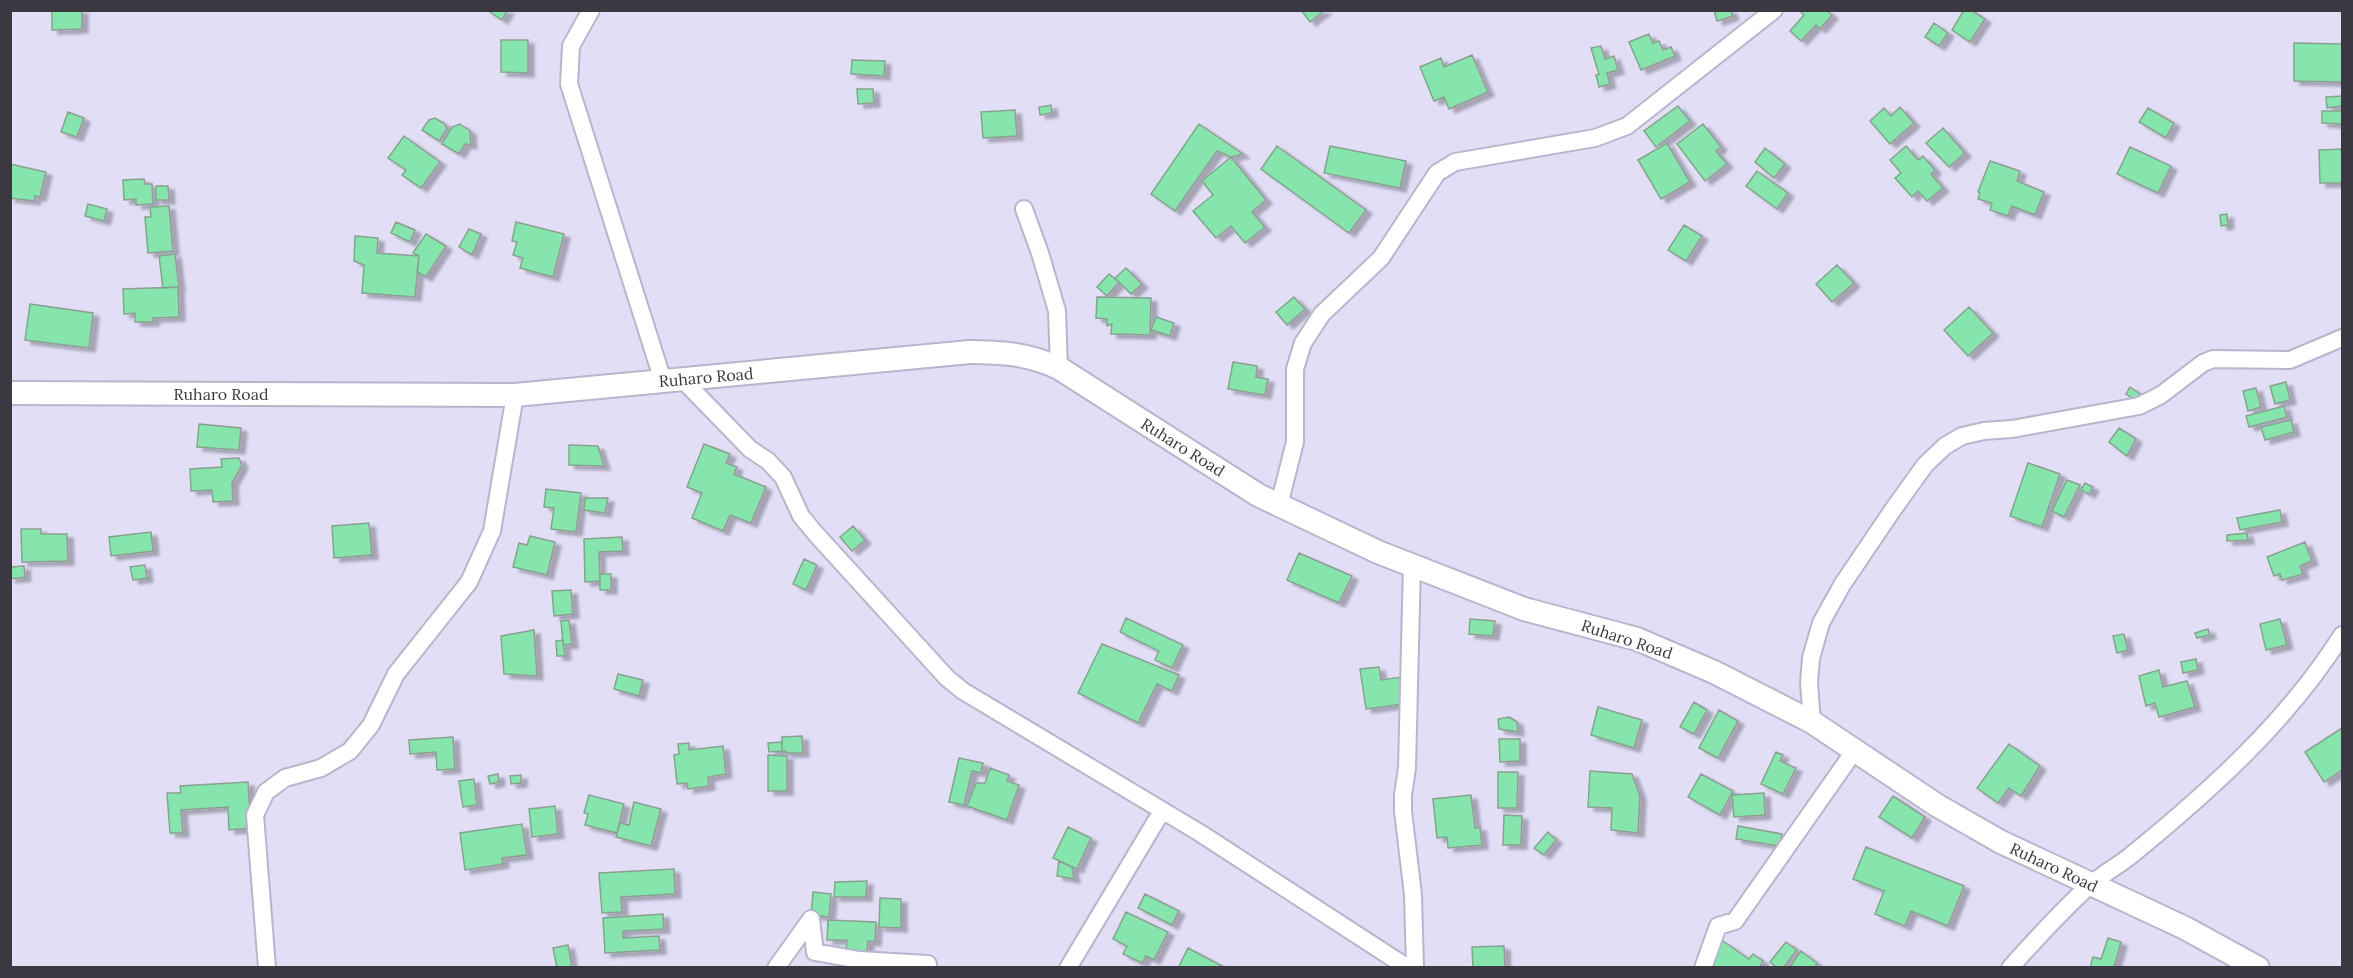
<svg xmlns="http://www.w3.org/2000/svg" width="2353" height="978" viewBox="0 0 2353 978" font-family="Lora,serif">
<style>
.building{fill:#85e5ad;stroke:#8aa192;stroke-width:1.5;filter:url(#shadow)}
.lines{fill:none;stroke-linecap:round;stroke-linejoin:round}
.street-casing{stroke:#b8b5cc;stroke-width:20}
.secondary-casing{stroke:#b8b5cc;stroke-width:26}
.street{stroke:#fff;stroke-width:16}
.secondary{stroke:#fff;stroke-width:22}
.labels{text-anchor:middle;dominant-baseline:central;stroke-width:5;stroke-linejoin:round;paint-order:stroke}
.street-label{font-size:16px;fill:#3a3942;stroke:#fff}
</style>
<defs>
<filter id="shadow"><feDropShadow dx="6" dy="4" stdDeviation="1.5" flood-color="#0004"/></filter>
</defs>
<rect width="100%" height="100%" fill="#e1def6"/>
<path class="building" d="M 52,10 L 82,10 L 82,29 L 52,30 Z
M 487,10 L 508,10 L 502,20 Z
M 1301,10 L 1325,10 L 1310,22 Z
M 1714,10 L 1731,10 L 1733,16 L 1717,21 Z
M 1799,10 L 1826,10 L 1832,15 L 1820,29 L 1816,25 L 1801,41 L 1790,31 L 1804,15 Z
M 1964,10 L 1971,10 L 1985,19 L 1970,42 L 1952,30 Z
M 1934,23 L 1948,33 L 1939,46 L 1925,37 Z
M 1649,34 L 1653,43 L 1659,41 L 1663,50 L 1671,47 L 1675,56 L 1641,70 L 1629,42 Z
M 501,40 L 528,40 L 528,73 L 501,72 Z
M 2294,43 L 2342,44 L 2342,82 L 2294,81 Z
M 1601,46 L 1605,59 L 1614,56 L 1618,70 L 1607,73 L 1610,84 L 1599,87 L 1596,75 L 1599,74 L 1591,48 Z
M 1472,55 L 1488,92 L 1449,109 L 1444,97 L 1434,101 L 1420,67 L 1441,58 L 1444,67 Z
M 852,60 L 885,61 L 884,76 L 851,74 Z
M 857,89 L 873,89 L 874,103 L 858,104 Z
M 2342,96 L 2342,106 L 2327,108 L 2326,97 Z
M 1051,105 L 1052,113 L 1040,115 L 1039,107 Z
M 1678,106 L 1690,121 L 1656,147 L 1644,131 Z
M 1900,107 L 1914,123 L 1890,144 L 1870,121 L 1884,108 L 1891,116 Z
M 2148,108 L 2174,123 L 2166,138 L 2139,122 Z
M 1015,110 L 1017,136 L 983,138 L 981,112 Z
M 2322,111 L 2342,111 L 2342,124 L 2322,123 Z
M 68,112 L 84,118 L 77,137 L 61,132 Z
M 435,118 L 445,124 L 447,129 L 439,141 L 422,130 L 429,120 Z
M 460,124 L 470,131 L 471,145 L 465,144 L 459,154 L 442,144 L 452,127 Z
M 1199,124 L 1243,154 L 1231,157 L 1217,151 L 1175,211 L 1151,194 Z
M 1703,124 L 1721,147 L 1716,151 L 1727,164 L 1705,181 L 1677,144 Z
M 1943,128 L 1965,153 L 1949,167 L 1926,143 Z
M 404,136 L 440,162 L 421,188 L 402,175 L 406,170 L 388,158 Z
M 1667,143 L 1690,182 L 1661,199 L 1638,160 Z
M 1277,146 L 1366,210 L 1349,233 L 1261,169 Z
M 1330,146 L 1406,161 L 1400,188 L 1324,173 Z
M 1906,146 L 1918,160 L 1923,156 L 1935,170 L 1931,174 L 1943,188 L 1927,201 L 1918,191 L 1912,197 L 1895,178 L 1901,173 L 1890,160 Z
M 2130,147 L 2171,166 L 2158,193 L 2117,174 Z
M 1765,148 L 1785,164 L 1774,178 L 1755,162 Z
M 2342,149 L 2342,183 L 2320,183 L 2319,150 Z
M 1231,157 L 1266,200 L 1252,212 L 1265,227 L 1245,243 L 1231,226 L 1216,238 L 1193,211 L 1213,195 L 1202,181 Z
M 1990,161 L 2020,171 L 2017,181 L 2044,192 L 2035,215 L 2012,206 L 2008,216 L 1990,210 L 1992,203 L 1978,199 L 1980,193 L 1978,192 Z
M 10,164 L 46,172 L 40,197 L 35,196 L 34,201 L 10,198 Z
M 1757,171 L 1788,193 L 1777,209 L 1746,186 Z
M 144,179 L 145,184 L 152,184 L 153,204 L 136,205 L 136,199 L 124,200 L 123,180 Z
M 156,186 L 168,186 L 169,200 L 156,200 Z
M 88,204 L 107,209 L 104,221 L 85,216 Z
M 169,206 L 173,251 L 148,253 L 145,217 L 151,217 L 150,207 Z
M 2227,214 L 2228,225 L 2221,226 L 2220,215 Z
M 396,222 L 415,230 L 410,242 L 391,233 Z
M 516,222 L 564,234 L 553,277 L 520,268 L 523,258 L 513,255 L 517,242 L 512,241 Z
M 1684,225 L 1702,236 L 1686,261 L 1668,250 Z
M 469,229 L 481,234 L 472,255 L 459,247 Z
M 426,234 L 446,246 L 426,277 L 417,272 L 419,256 L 413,253 Z
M 355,236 L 378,238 L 377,253 L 419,256 L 415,297 L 362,293 L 364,265 L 354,261 Z
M 175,254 L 179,287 L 163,288 L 159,256 Z
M 1837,265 L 1854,283 L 1832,302 L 1816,284 Z
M 1126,268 L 1142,284 L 1131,294 L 1115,278 Z
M 1109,274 L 1119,282 L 1107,296 L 1097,287 Z
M 178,287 L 179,317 L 153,318 L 153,322 L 135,322 L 135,313 L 124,314 L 123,289 Z
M 1097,297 L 1151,298 L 1150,335 L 1111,334 L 1112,324 L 1107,326 L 1107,319 L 1096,318 Z
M 1294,297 L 1305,309 L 1287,325 L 1276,312 Z
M 30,304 L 93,313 L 89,348 L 25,340 Z
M 1969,307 L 1993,333 L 1968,356 L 1944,330 Z
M 1156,317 L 1174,323 L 1170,336 L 1151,330 Z
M 1233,362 L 1257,366 L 1256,377 L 1268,379 L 1265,395 L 1228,389 Z
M 2286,382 L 2290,400 L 2275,404 L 2270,386 Z
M 2130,387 L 2144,397 L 2139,403 L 2126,394 Z
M 2256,388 L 2261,407 L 2248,411 L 2243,391 Z
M 2284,406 L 2287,417 L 2249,427 L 2246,416 Z
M 2291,420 L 2294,432 L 2265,440 L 2261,427 Z
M 199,424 L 241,428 L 239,450 L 197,447 Z
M 2119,428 L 2136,439 L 2127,456 L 2109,442 Z
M 704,444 L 730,454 L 726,463 L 737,467 L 734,474 L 766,487 L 751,523 L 730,515 L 723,531 L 692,518 L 702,493 L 687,487 Z
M 569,445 L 598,446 L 604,466 L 569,465 Z
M 239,458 L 242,465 L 232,483 L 233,501 L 213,502 L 212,490 L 191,491 L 190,469 L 222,467 L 221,459 Z
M 2028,463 L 2060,474 L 2042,527 L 2010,516 Z
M 2067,480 L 2080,485 L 2064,517 L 2052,511 Z
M 2085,483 L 2093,487 L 2089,494 L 2081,490 Z
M 546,489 L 581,493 L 576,532 L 551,529 L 554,508 L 544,507 Z
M 585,498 L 608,498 L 605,513 L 584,510 Z
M 2280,510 L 2282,522 L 2240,530 L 2237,518 Z
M 369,523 L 372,555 L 334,558 L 332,526 Z
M 853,526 L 865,540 L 852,551 L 840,537 Z
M 21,529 L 41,529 L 41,534 L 67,534 L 68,561 L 22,562 Z
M 151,532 L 153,551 L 111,556 L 109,537 Z
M 2247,533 L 2248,540 L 2227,541 L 2227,535 Z
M 530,536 L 555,542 L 547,575 L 513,567 L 519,543 L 527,545 Z
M 622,537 L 623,551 L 599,552 L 600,581 L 585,582 L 584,539 Z
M 2305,542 L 2312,561 L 2300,566 L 2303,574 L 2282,580 L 2280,574 L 2274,576 L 2267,557 Z
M 1299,553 L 1352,576 L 1339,603 L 1287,580 Z
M 804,559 L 817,565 L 806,590 L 793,584 Z
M 145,565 L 147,578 L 133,580 L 130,567 Z
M 24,566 L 25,577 L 10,579 L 10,567 Z
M 600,574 L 611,574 L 611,590 L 600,590 Z
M 571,590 L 573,614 L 554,616 L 552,591 Z
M 1126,618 L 1183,645 L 1172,668 L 1155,660 L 1159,651 L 1120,632 Z
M 1470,619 L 1495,621 L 1493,636 L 1469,634 Z
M 2280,619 L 2287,645 L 2266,650 L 2260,624 Z
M 569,620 L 572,644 L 563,645 L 561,621 Z
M 2208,629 L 2210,635 L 2197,638 L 2195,633 Z
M 534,630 L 537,676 L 504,674 L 501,636 Z
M 2124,634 L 2128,650 L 2117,653 L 2113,636 Z
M 563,640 L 565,656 L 557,656 L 556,641 Z
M 1102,644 L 1179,675 L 1172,691 L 1157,684 L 1138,723 L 1078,693 Z
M 2196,659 L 2198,670 L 2183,673 L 2181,662 Z
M 1379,667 L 1381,680 L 1401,677 L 1404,704 L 1366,709 L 1360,669 Z
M 2159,670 L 2163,687 L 2187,681 L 2195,707 L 2159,717 L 2155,703 L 2146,706 L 2139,676 Z
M 618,674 L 643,680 L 639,696 L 614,689 Z
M 1694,702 L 1707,710 L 1694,734 L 1680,727 Z
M 1598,707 L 1642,720 L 1634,748 L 1591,735 Z
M 1719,710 L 1738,721 L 1718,758 L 1699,748 Z
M 1509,717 L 1517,722 L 1518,732 L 1499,729 L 1498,719 Z
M 2342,728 L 2342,770 L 2324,782 L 2305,752 Z
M 802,736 L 803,753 L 786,753 L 786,751 L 782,751 L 782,737 Z
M 453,737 L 455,769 L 437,770 L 436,752 L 410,754 L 409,740 Z
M 1499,739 L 1520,739 L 1520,761 L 1500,762 Z
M 782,742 L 782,751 L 769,752 L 768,743 Z
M 689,743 L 689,750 L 723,746 L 726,774 L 708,777 L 709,786 L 688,789 L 687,783 L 677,784 L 674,755 L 679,754 L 678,744 Z
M 2009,744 L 2040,766 L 2021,796 L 2009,788 L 1998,803 L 1977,788 Z
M 1776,752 L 1783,755 L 1780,761 L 1796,768 L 1783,794 L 1761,784 Z
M 768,755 L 787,756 L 787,791 L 768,791 Z
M 959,758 L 983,763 L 981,773 L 972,771 L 964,805 L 949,802 Z
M 990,768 L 1009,775 L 1007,781 L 1019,785 L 1007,820 L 967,806 L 976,783 L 985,783 Z
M 1590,771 L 1632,774 L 1640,796 L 1638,833 L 1611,830 L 1612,808 L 1588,807 Z
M 1498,772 L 1518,772 L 1517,808 L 1498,808 Z
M 498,774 L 499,782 L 490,784 L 488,776 Z
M 1701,774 L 1733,791 L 1720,815 L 1688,797 Z
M 521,775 L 521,783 L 511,784 L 510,776 Z
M 474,779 L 477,805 L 463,807 L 459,781 Z
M 248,782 L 251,828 L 229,830 L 228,807 L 181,810 L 183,833 L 170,833 L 167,793 L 181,793 L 180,786 Z
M 1764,793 L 1765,815 L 1734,817 L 1732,795 Z
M 589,795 L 624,804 L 617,833 L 585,825 L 588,814 L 584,813 Z
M 1471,795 L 1475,828 L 1480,827 L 1482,845 L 1448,848 L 1447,837 L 1437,838 L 1433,799 Z
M 1893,796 L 1925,817 L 1912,838 L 1879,817 Z
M 634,802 L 661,809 L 651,846 L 616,837 L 620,823 L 629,825 Z
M 555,806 L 558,834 L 532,837 L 529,809 Z
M 1504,815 L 1522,816 L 1521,845 L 1503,845 Z
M 522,824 L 527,855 L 502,858 L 503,864 L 465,870 L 460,833 Z
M 1738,826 L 1782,834 L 1780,846 L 1736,839 Z
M 1068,827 L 1091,838 L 1077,869 L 1053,858 Z
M 1548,832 L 1556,840 L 1544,855 L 1534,848 Z
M 1866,847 L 1964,886 L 1948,926 L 1911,911 L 1905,926 L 1875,914 L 1884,891 L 1853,879 Z
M 1059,861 L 1072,867 L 1074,879 L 1057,876 Z
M 674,869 L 675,894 L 621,897 L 622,912 L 602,913 L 599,873 Z
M 867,881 L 866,897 L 834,897 L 835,882 Z
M 813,892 L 831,894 L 829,917 L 811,915 Z
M 1145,894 L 1179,911 L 1172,925 L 1138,908 Z
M 880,898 L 901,899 L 901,928 L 879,927 Z
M 1126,912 L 1168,932 L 1154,960 L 1146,956 L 1142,963 L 1123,954 L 1127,946 L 1113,939 Z
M 663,914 L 664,929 L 623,931 L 623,938 L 659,936 L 660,950 L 605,953 L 603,918 Z
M 828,920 L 876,922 L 875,942 L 868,941 L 867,953 L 846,951 L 847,940 L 827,940 Z
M 2108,938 L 2121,942 L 2114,968 L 2090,968 L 2093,957 L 2101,959 Z
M 1723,941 L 1749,959 L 1753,954 L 1763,961 L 1759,968 L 1717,968 L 1709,962 Z
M 1786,942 L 1797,950 L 1783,968 L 1777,968 L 1770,962 Z
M 568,945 L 572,967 L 557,968 L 553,948 Z
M 1504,946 L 1505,968 L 1473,968 L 1472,947 Z
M 1188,948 L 1224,967 L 1224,968 L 1178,968 Z
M 1801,951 L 1817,963 L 1815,968 L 1789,968 Z"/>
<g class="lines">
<defs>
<path id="street" d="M 591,10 L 571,46 L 569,84 L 663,381
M 1024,209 L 1040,253 L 1057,311 L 1059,368
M 682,379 L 750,449 L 768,461 L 783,477 L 801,516 L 815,533 L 947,678 L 963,691 L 1200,833 L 1408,968
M 1279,505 L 1295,442 L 1295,369 L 1303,343 L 1322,314 L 1381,258 L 1437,173 L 1455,162 L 1595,138 L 1627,126 L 1774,10
M 1412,564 L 1407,768 L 1403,795 L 1403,811 L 1413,895 L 1415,968
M 1812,722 L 1809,683 L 1811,658 L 1821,623 L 1842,585 L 1892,511 L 1925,465 L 1945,446 L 1962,436 L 1984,431 L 2012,429 L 2139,406 L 2161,395 L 2203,363 L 2213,359 L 2290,360 L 2342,338
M 267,968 L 255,815 L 266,792 L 285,778 L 321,768 L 350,751 L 371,725 L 396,674 L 469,582 L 492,531 L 515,395
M 776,968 L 811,919 L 815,952 L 859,960 L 928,964 L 927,968
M 1068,968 L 1162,811
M 1703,968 L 1718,926 L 1735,921 L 1855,750
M 2010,968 C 2035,940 2061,911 2089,886 C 2101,875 2116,867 2129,857 C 2209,792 2287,722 2342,635"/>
<path id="secondary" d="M 10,393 L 515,395 L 970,352 C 1005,353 1026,353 1059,368 L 1258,495 L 1378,552 L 1524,609 L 1637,639 L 1714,672 L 1812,722 L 1938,806 L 2001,842 L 2185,928 L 2258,968"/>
</defs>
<use href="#street" class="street-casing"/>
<use href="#secondary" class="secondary-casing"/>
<use href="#street" class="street"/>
<use href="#secondary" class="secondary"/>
</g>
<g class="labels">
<g class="street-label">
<text transform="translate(706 377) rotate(-5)">Ruharo Road</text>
<text x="221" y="394">Ruharo Road</text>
<text transform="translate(1183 447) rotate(32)">Ruharo Road</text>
<text transform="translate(1627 639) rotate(18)">Ruharo Road</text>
<text transform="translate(2054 867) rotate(25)">Ruharo Road</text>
</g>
</g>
<rect width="2353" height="978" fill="none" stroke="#3a3942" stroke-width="24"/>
</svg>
